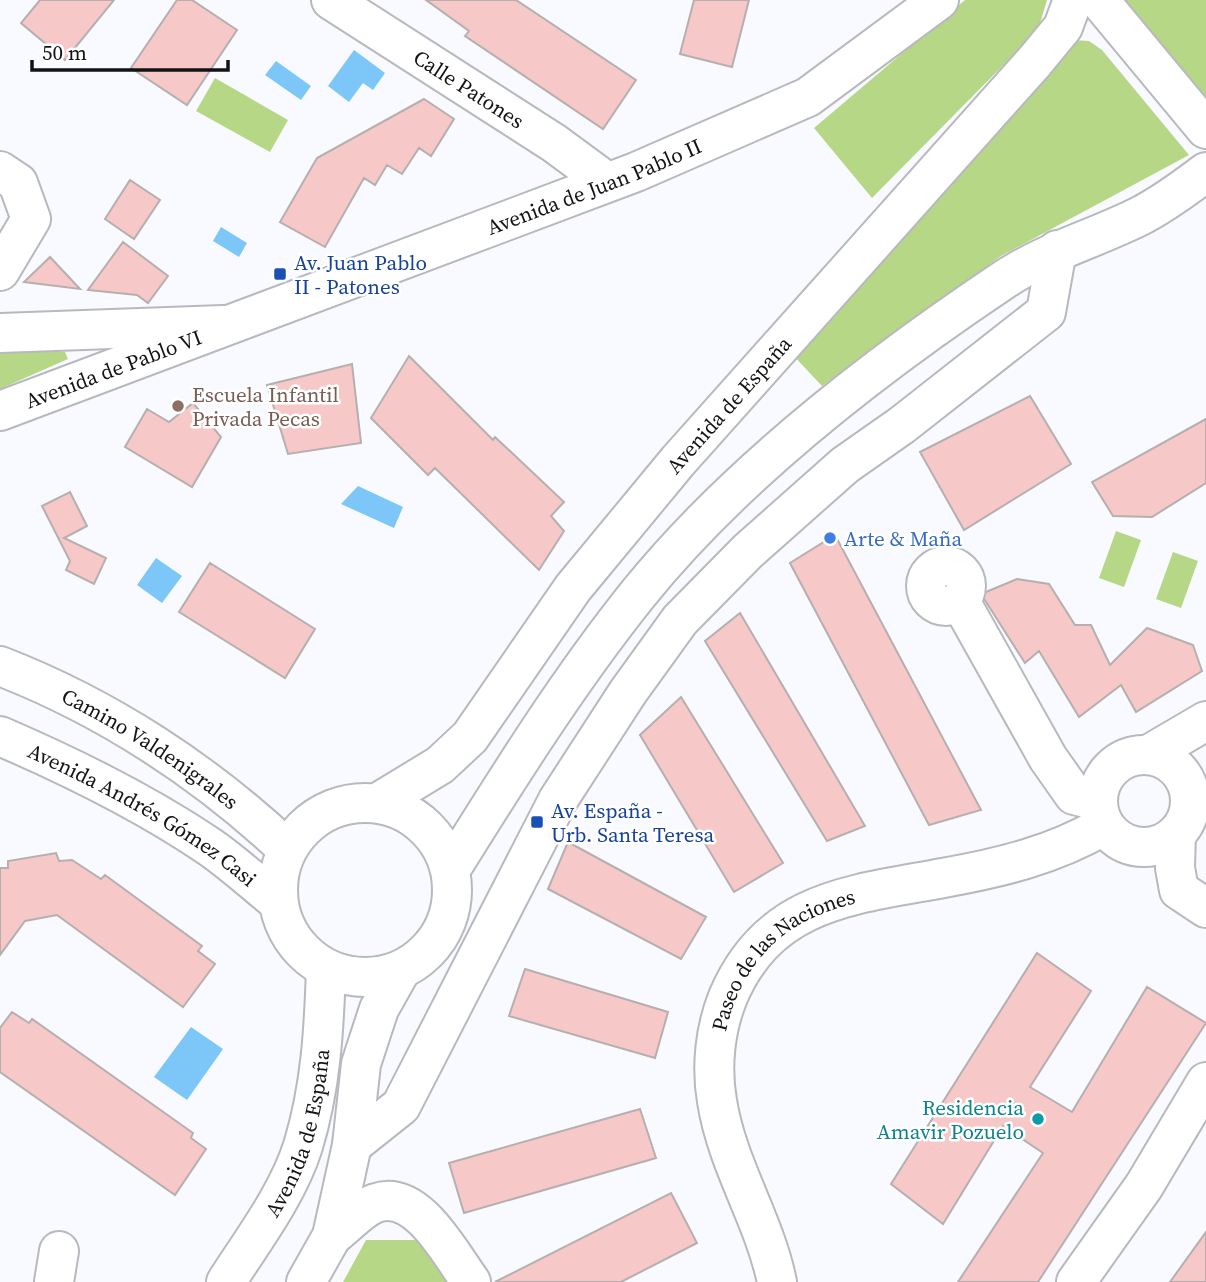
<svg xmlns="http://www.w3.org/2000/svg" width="1206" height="1282" viewBox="0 0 1206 1282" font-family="'Source Serif 4',serif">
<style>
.green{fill:#b6d786}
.water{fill:#7dc6f8}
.building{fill:#f6c9c8;stroke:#b6afae;stroke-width:2}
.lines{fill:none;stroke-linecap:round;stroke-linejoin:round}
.minor-casing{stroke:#b7b9bf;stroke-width:42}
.major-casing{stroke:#b7b9bf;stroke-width:42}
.minor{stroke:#fff;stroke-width:38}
.major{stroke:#fff;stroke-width:38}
.transit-dot{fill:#1a4fb4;stroke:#fff;stroke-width:2.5}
.education-dot{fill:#8d6e63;stroke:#fff;stroke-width:2.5}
.shop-dot{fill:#3f7fe0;stroke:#fff;stroke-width:2.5}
.culture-dot{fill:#0f9aa8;stroke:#fff;stroke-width:2.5}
.labels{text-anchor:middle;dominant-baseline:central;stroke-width:5;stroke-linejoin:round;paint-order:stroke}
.street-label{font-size:21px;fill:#121315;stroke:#fff}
.transit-label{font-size:21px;fill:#164399;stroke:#fff;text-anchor:start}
.education-label{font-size:21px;fill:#785e54;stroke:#fff;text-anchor:start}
.shop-label{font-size:21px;fill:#366cbe;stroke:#fff;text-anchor:start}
.culture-label{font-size:21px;fill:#0d838f;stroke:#fff;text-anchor:end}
</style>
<rect width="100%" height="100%" fill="#f8faff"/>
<path class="green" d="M 965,0 L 1047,0 L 1038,30 L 872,198 L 814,128 Z
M 1124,0 L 1206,0 L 1206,99 Z
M 1073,40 L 1089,41 L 1102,50 L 1189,155 L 1001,256 L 822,386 L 792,354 Z
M 215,78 L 288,120 L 270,152 L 196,111 Z
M 0,351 L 65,352 L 68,359 L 0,389 Z
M 1116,531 L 1141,540 L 1124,587 L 1099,578 Z
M 1173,552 L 1198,561 L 1181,608 L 1156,599 Z
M 366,1240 L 419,1240 L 451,1282 L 343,1282 Z"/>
<path class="water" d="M 354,50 L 385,73 L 373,90 L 363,83 L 349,102 L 328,86 Z
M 276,61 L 311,86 L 301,100 L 265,75 Z
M 221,227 L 247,243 L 239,257 L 213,241 Z
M 358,486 L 403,507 L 394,528 L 341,504 Z
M 156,558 L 182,576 L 162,603 L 137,585 Z
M 191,1027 L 223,1049 L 187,1100 L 154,1077 Z"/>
<path class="building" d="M 40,0 L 114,0 L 65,60 L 21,23 Z
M 177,0 L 192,0 L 237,30 L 187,105 L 131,68 Z
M 426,0 L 516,0 L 636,80 L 603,129 L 465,36 L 469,31 Z
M 694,0 L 749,0 L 732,67 L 680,54 Z
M 424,99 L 454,119 L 431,156 L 419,148 L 402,174 L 387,165 L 375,185 L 364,178 L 325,247 L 280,222 L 317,158 Z
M 130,180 L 160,200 L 134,239 L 105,219 Z
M 123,242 L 168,276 L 148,303 L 137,295 L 88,290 Z
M 50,257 L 80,289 L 24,282 Z
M 409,356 L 493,440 L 495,437 L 564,502 L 551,516 L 564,531 L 539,570 L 435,468 L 428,475 L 371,418 Z
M 352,364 L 361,443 L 288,454 L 267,385 Z
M 1030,396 L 1071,464 L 964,530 L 920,452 Z
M 193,403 L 221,437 L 192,487 L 125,447 L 147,409 L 169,422 Z
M 1206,419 L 1206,483 L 1152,517 L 1113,516 L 1092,482 Z
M 70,492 L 87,526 L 64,538 L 106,558 L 94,584 L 66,570 L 70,561 L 42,506 Z
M 835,535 L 981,810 L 929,825 L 790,563 Z
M 210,563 L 315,629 L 285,678 L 179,612 Z
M 1017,579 L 1049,584 L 1075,625 L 1091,625 L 1110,665 L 1147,628 L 1193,645 L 1202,671 L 1136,712 L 1121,685 L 1079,717 L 1039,651 L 1025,663 L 981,594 Z
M 740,613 L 865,826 L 827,841 L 705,641 Z
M 681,697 L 783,863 L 734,892 L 640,735 Z
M 568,842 L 706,917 L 681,959 L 548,889 Z
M 56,853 L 59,861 L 72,860 L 101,879 L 105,875 L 202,946 L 198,951 L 215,964 L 183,1007 L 57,915 L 25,921 L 0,955 L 0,868 L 8,868 L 8,861 Z
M 1037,953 L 1091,991 L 1030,1087 L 1072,1112 L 1147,987 L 1206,1023 L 1038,1282 L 958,1282 L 1043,1153 L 1003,1126 L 943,1224 L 891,1184 Z
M 525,969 L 668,1012 L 655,1058 L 509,1016 Z
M 12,1012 L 29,1023 L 32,1019 L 193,1133 L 191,1138 L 206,1149 L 175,1195 L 0,1072 L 0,1028 Z
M 640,1109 L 656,1158 L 464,1213 L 449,1163 Z
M 671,1193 L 697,1243 L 621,1282 L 495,1282 Z
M 1206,1232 L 1206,1282 L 1170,1282 Z"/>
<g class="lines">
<defs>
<g id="minor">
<path id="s1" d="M 331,0 L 554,143 L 607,182"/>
<path d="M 1099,0 L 1206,129"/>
<path d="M 0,171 L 18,183 L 31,219 L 0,271"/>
<path d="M 0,333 L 223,325"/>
<circle cx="946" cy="586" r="20"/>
<path d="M 960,601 L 1048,758 L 1074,795 L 1098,801"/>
<path id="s2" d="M 0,666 C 106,707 204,771 286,848"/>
<path d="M 1148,755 L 1206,721"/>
<circle cx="1144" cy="801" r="46"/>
<path id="s3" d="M 379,802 L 440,765 L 470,737 L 573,588 L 678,461 L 1035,61 L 1063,27 L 1073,0"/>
<path d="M 1176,834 L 1175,868 L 1179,890 L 1206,908"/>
<path d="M 352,1145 L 401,1106 L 558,800 L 628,692 L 680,620 L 748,551 L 845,465 L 902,425 L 1046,312 L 1057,250"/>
<path d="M 332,1236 C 345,1227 361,1208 376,1203 C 417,1188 451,1255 471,1282"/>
<path d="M 54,1282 L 59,1251"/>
<path id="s4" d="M 226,1282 C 253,1240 288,1194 303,1146 C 321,1087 324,1029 326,969"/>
<path d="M 306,1282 L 332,1236 L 352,1145 L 361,1064 L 379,1009 L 401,970"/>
<path id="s5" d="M 777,1282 C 764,1219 727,1165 717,1101 C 711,1067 715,1029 728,997 C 769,900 851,895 943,878 C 999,868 1054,855 1103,826"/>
<path d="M 1076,1282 L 1144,1186 L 1206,1082"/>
</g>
<g id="major">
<path id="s6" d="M 0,411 L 636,172 L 808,97 L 939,0"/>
<path id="s7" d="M 0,736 C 72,767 145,803 210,847 C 233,863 255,883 277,901"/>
<circle cx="365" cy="890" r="87"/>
<path d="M 451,869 C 509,776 569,680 638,594 C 734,475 875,366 1002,281 C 1045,252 1094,239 1140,216 C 1163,204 1185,188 1206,172"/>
</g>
</defs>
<use href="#minor" class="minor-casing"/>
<use href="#major" class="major-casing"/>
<use href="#minor" class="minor"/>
<use href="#major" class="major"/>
</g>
<g class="transit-dot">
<rect x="273" y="267" width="14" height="14" rx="3.5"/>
<rect x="530" y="815" width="14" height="14" rx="3.5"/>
</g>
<circle class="education-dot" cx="178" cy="406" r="7"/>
<circle class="shop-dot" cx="830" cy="538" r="7"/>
<circle class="culture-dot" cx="1038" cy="1119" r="7"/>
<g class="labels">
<g class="street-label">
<text stroke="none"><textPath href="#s1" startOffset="164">Calle Patones</textPath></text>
<text stroke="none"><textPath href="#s6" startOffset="635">Avenida de Juan Pablo II</textPath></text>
<text stroke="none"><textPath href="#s6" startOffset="121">Avenida de Pablo VI</textPath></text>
<text stroke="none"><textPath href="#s3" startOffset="534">Avenida de España</textPath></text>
<text stroke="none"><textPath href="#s2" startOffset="172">Camino Valdenigrales</textPath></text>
<text stroke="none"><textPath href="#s7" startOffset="163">Avenida Andrés Gómez Casi</textPath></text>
<text stroke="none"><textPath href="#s5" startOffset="364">Paseo de las Naciones</textPath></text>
<text stroke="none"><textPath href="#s4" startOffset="168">Avenida de España</textPath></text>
</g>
<g class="transit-label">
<text x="294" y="262">Av. Juan Pablo<tspan x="294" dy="24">II - Patones</tspan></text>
<text x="551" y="810">Av. España -<tspan x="551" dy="24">Urb. Santa Teresa</tspan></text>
</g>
<g class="education-label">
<text x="192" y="394">Escuela Infantil<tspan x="192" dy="24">Privada Pecas</tspan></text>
</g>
<g class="shop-label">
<text x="844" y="538">Arte &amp; Maña</text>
</g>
<g class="culture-label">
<text x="1024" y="1107">Residencia<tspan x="1024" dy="24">Amavir Pozuelo</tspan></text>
</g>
</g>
<path d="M32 60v10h196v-10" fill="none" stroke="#121315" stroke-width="3.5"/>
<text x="42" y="60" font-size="21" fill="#121315" stroke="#ffffff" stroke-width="5" paint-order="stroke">50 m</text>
</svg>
